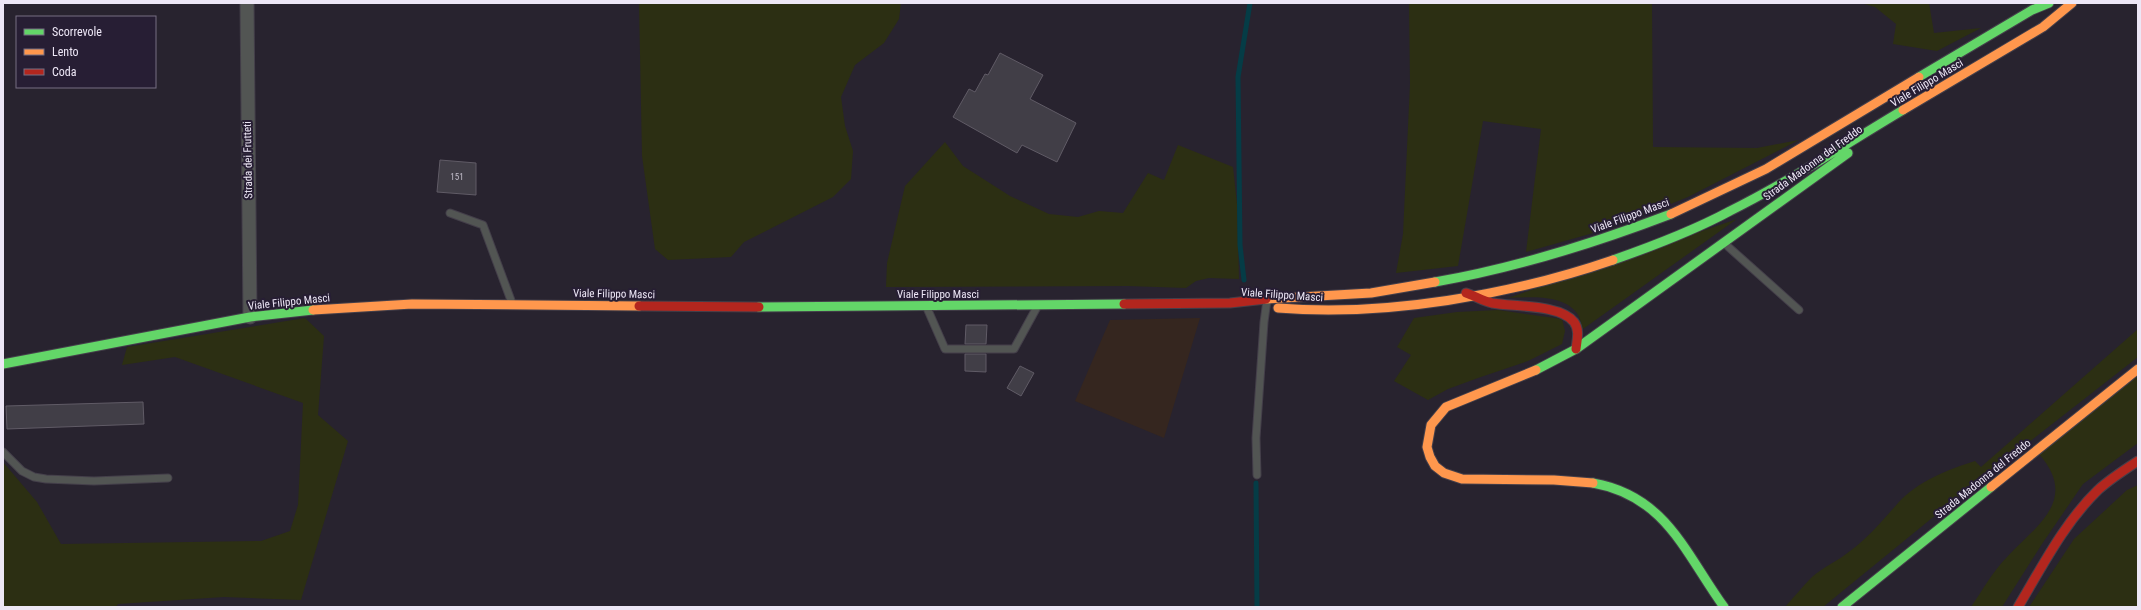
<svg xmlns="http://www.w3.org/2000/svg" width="2141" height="610" viewBox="0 0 2141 610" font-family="'Roboto Condensed',sans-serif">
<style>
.commercial{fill:#35261f}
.green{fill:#2c2f13}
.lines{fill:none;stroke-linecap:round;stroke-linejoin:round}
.stream{stroke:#053c46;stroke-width:5}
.building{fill:#413e47;stroke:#605b66}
.lane-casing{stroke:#443f4a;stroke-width:9}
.street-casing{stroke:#443f4a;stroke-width:15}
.fast-casing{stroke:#443f4a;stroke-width:11}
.slow-casing{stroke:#443f4a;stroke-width:11}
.jam-casing{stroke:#443f4a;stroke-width:11}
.lane{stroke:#525553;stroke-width:7}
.street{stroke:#525553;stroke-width:13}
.fast{stroke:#63d668;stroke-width:9}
.slow{stroke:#ff974d;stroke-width:9}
.jam{stroke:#b3261e;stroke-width:9}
.labels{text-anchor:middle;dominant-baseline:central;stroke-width:4;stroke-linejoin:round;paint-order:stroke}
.number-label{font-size:9px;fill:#c2bdca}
.street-label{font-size:11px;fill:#ede7f6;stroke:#271e34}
</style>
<rect width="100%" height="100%" fill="#28232f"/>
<path class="commercial" d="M 1200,318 L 1164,438 L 1075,401 L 1110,320 Z"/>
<path class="green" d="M 639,3 L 901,3 L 899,19 L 884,43 L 855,65 L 841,97 L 845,126 L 853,151 L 851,179 L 833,197 L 744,242 L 731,257 L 668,260 L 655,249 L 642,156 Z
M 1409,3 L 1652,3 L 1653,147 L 1757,148 L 1799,140 L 1688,197 L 1611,228 L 1526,252 L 1541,129 L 1483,121 L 1458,266 L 1396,273 L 1403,234 L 1410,84 Z
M 1861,3 L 1929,3 L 1934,33 L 1981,28 L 1937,51 L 1893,44 L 1896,24 L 1875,7 Z
M 945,142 L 963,166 L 1010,196 L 1049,214 L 1078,217 L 1099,211 L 1123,213 L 1148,173 L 1164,180 L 1178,145 L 1233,167 L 1237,204 L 1239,279 L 1209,278 L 1196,281 L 1186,288 L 1128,286 L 886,287 L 887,263 L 905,186 Z
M 1737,219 L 1583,329 C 1581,324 1580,316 1576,312 C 1562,294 1528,297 1508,298 Z
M 1498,310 L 1562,319 L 1565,331 L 1562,344 L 1528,361 L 1478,378 L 1448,389 L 1428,400 L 1394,381 L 1411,355 L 1397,347 L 1414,318 L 1457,312 Z
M 305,318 L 324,336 L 318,415 L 348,441 L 301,600 L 224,597 L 118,604 L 116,607 L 3,607 L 3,462 L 37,502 L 61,544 L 261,541 L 290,531 L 298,505 L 303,403 L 175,357 L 122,365 L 127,347 Z
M 2138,329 L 2138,357 L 1937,514 L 1823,607 L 1785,607 C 1794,597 1803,586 1812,577 C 1823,567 1838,561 1850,551 C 1868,538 1883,520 1898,503 C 1918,481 1947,470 1975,461 L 1981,467 Z
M 2138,374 L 2138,443 L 2083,484 L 2042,544 L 2002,607 L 1971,607 C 1982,591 1993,571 2007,557 C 2037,525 2079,500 2039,454 Z
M 2138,485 L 2138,607 L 2029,607 L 2074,539 L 2127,490 Z"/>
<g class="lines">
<path class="stream" d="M 1244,280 L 1240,245 L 1238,77 L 1250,3
M 1256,483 L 1257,607"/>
</g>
<path class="building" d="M 1000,53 L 1043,75 L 1030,99 L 1076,123 L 1057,162 L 1022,145 L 1017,153 L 953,117 L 969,89 L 975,92 L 985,74 L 988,75 Z
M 440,160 L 476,163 L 476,195 L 437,192 Z
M 966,325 L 987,325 L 986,344 L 965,344 Z
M 965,354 L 986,354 L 986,372 L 965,371 Z
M 1020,366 L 1034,373 L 1021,396 L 1007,388 Z
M 143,402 L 144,424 L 7,429 L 6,406 Z"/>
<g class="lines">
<defs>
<path id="lane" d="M 450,213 L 483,225 L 512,303
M 1724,243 L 1799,310
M 927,308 L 945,349 L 1014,349 L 1037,307
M 3,452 L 22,471 L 34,477 L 46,479 L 94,481 L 168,478
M 1257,475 L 1256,438 L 1264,322 L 1267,300"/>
<path id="street" d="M 247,3 L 250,317"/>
<path id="fast" d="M 1919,77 L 2032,10 L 2049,3
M 1613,260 C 1653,246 1693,231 1730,211 C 1790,181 1846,144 1903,110
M 1435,282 C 1516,268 1595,243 1671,214
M 759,307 L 1124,304
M 3,364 L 250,317 L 313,310
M 1536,370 L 1576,349 L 1848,153
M 1593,483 C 1666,496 1685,553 1724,607
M 1842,607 L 1991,487"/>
<path id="slow" d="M 1903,110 L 2043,27 L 2072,3
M 1671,214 L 1766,169 L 1919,77
M 1266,299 L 1371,293 L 1435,282
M 1278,308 C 1385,317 1511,295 1613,260
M 313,310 L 412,304 L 639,306
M 1536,370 L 1446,407 L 1431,425 L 1427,447 L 1430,457 L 1435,466 L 1444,473 L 1462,479 L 1554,480 L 1593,483
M 1991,487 L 2138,369"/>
<path id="jam" d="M 1466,293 C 1475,296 1483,301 1492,303 C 1513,307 1560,304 1574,322 C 1580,330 1577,340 1576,349
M 1124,304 L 1230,303 L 1266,299
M 639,306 L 759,307
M 2018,607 C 2042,567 2064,523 2098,490 C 2110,479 2124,470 2138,461"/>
</defs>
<use href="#lane" class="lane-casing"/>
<use href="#street" class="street-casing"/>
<use href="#fast" class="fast-casing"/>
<use href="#slow" class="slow-casing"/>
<use href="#jam" class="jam-casing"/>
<use href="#lane" class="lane"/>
<use href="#street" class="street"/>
<use href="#fast" class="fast"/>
<use href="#slow" class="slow"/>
<use href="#jam" class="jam"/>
</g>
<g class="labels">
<g class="number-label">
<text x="457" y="177">151</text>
</g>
<g class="street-label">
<text transform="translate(1927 83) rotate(-31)">Viale Filippo Masci</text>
<text transform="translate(248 160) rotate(-91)">Strada dei Frutteti</text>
<text transform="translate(1813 163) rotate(-36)">Strada Madonna del Freddo</text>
<text transform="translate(1630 216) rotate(-20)">Viale Filippo Masci</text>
<text transform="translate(614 294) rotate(1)">Viale Filippo Masci</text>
<text x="938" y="294">Viale Filippo Masci</text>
<text transform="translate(1282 295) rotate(4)">Viale Filippo Masci</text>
<text transform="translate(289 302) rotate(-6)">Viale Filippo Masci</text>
<text transform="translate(1983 479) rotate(-39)">Strada Madonna del Freddo</text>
</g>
</g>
<rect width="2141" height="610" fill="none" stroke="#ede7f6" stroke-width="8"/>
<rect x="16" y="16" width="140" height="72" fill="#271e34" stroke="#766e82"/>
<rect x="24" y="29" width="20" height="6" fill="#63d668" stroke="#766e82"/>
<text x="52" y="36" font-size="12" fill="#ede7f6">Scorrevole</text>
<rect x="24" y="49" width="20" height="6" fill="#ff974d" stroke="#766e82"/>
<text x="52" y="56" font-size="12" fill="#ede7f6">Lento</text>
<rect x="24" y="69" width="20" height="6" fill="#b3261e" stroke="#766e82"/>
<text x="52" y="76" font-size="12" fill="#ede7f6">Coda</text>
</svg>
